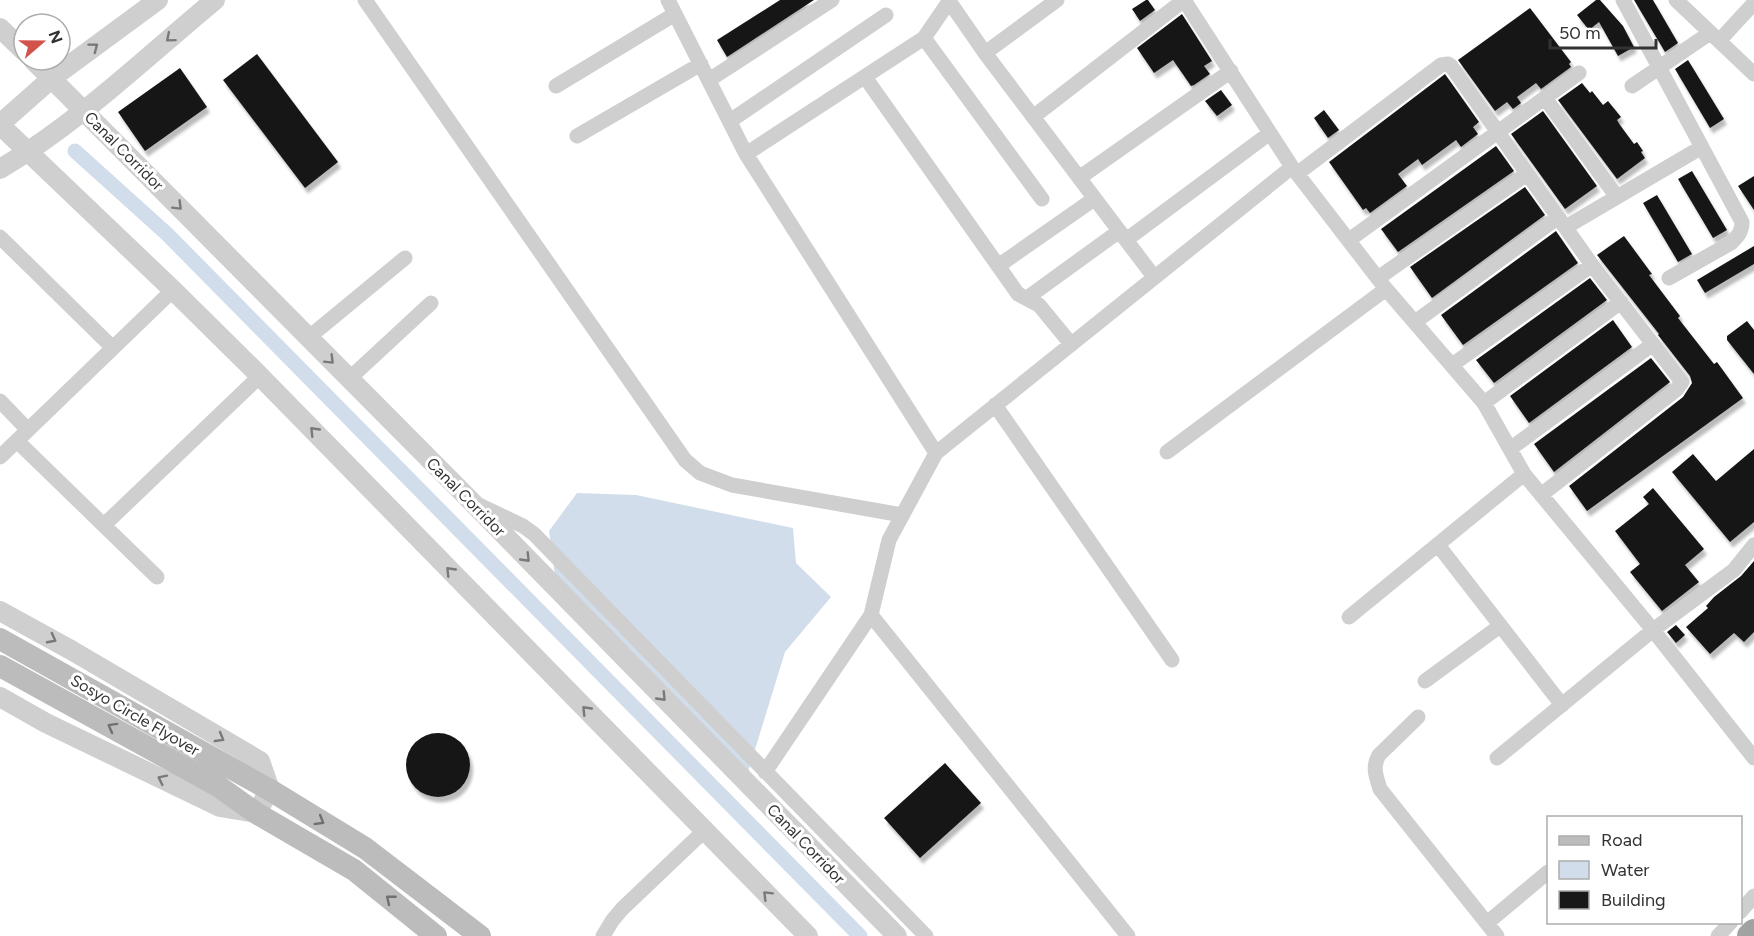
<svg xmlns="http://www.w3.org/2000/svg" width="1754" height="936" viewBox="0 0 1754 936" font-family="Figtree,sans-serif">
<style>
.water{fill:#d1ddea}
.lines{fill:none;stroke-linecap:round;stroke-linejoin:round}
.canal{stroke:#d1ddea;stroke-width:15}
.building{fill:#191919;filter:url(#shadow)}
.minor{stroke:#cfcfcf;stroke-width:15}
.tertiary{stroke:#cfcfcf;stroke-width:20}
.secondary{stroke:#bcbcbc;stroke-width:22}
.trunk{stroke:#a2a2a2;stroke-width:26}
.oneway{stroke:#797979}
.oneway2{stroke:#707070}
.labels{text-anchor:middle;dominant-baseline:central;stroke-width:6;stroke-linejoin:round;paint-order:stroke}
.street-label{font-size:16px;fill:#323232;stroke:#fff}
</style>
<defs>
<filter id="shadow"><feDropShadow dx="3" dy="5.5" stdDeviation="1.5" flood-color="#0004"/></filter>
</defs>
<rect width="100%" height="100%" fill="#fff"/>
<path class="water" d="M 577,493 L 636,495 L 793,528 L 796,563 L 831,597 L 785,652 L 745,782 L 555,576 L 549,531 Z"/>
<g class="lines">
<path class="canal" d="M 75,151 L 167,234 L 860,936"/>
</g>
<path class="building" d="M 780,0 L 814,0 L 727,57 L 717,40 Z
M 1146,0 L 1148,0 L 1155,10 L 1140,21 L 1132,9 Z
M 1596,0 L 1600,0 L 1623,26 L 1634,47 L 1618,56 L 1599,22 L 1589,30 L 1577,15 Z
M 1634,0 L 1653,0 L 1678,43 L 1665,52 Z
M 1530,8 L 1571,62 L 1569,64 L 1571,67 L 1541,89 L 1536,83 L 1517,97 L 1521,103 L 1513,109 L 1507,102 L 1495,111 L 1458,60 Z
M 1182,14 L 1212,61 L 1204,66 L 1210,74 L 1194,85 L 1191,86 L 1173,60 L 1154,73 L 1137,48 Z
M 257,54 L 338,162 L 305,188 L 223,80 Z
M 1688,60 L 1724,119 L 1710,128 L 1675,69 Z
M 180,68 L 207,107 L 145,151 L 118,112 Z
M 1445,74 L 1479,122 L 1473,127 L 1478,134 L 1461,147 L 1456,140 L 1422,165 L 1418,159 L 1398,174 L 1407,186 L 1370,213 L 1366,208 L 1363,210 L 1329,162 Z
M 1582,83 L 1590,93 L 1592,91 L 1603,105 L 1608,101 L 1621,117 L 1617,120 L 1620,125 L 1634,144 L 1637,142 L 1643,151 L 1641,152 L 1645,158 L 1617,179 L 1558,100 Z
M 1221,90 L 1232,105 L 1217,116 L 1205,101 Z
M 1324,110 L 1339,130 L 1328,138 L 1314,118 Z
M 1543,111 L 1597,186 L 1565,209 L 1511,134 Z
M 1496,146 L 1514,171 L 1398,252 L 1381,229 Z
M 1692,171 L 1727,230 L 1713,238 L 1678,179 Z
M 1754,176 L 1754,210 L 1738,186 Z
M 1525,187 L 1545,215 L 1432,298 L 1410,267 Z
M 1657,195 L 1692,254 L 1678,262 L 1643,203 Z
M 1556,231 L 1578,263 L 1463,345 L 1441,315 Z
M 1624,236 L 1652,274 L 1649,275 L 1680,316 L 1678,318 L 1714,364 L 1717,362 L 1743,398 L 1587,511 L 1569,486 L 1683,397 L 1692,383 L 1690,376 L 1658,335 L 1659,334 L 1597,255 Z
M 1754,246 L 1754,264 L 1705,293 L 1697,280 Z
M 1590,278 L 1607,300 L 1494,383 L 1476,360 Z
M 1613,320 L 1632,347 L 1529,423 L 1510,396 Z
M 1747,321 L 1754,330 L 1754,374 L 1727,340 L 1727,336 Z
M 1651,358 L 1670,382 L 1554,472 L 1534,444 Z
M 1754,449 L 1754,522 L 1730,542 L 1672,472 L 1693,454 L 1716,481 Z
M 1653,488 L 1704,549 L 1685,565 L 1699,582 L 1662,611 L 1630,572 L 1640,564 L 1615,531 L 1649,504 L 1643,497 Z
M 1754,561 L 1754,632 L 1744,642 L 1734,633 L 1710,654 L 1686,627 L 1708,608 L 1706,606 L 1714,597 L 1741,576 Z
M 1676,625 L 1685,635 L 1676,643 L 1667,632 Z
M406 765a32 32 0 1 1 64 0a32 32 0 1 1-64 0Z
M 945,763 L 981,803 L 920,858 L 884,818 Z"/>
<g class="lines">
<path class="minor" d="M 365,0 L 685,460 L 700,473 L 732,485 L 902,515
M 668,0 L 746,154 L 936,453
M 1184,0 L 1292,167 L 1386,289 L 1484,403 L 1524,474 L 1653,630 L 1754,758
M 1623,0 L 1742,222 C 1742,232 1738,236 1731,243 L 1669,278
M 1676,0 L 1754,74
M 949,1 L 985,53 L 1154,277
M 924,38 L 1042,199
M 1719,41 L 1754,3
M 985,53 L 1057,0
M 865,77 L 1018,294 L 1039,305 L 1071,344
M 709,80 L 832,0
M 556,86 L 675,14
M 1632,86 L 1710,33
M 1545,98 L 1617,197
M 1033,117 L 1184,0
M 730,121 L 886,15
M 577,136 L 701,64
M 746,154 L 924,38 L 950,0
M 1298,173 L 1441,65 L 1448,64 L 1451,66 L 1592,265 L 1682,382 L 1677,389 L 1541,495
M 1079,178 L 1231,71
M 1566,227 L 1702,147
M 0,237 L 113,348
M 1126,240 L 1270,133
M 1349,240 L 1579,73
M 998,266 L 1094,199
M 1378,278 L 1527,174
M 1027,298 L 1118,232
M 1415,322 L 1557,218
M 308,338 L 405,258
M 1452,365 L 1592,265
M 349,379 L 431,303
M 0,401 L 28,430
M 1484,403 L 1621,302
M 995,405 L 1172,660
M 17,441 L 157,577
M 1510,449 L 1653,344
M 1167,452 L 1386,289
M 0,457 L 173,290
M 479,505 L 523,526 L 534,534 L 926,936
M 104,525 L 260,376
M 1438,545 L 1562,705
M 1349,617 L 1524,474
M 1425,681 L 1500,626
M 1418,717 L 1379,755 C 1372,767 1376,776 1380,789 L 1497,936
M 1497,758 L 1653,630 L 1734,570 L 1754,545
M 765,772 L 871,615
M 1740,912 L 1754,896
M 1487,923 L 1548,872
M 603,936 L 612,921 L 622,909 L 704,831
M 1128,936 L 871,615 L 889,540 L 936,453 L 1292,167
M 1718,936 L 1731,922"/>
<path class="tertiary" d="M 0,28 L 24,51
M 33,60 L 471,501 L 897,936
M 0,124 L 52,78 L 158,0
M 0,125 L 173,290 L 260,376 L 808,936
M 0,169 C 78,123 145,58 215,0
M 0,611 L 71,650 L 260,761 L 270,790 L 256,813 L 220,807 L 46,723 L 0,697"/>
<path class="secondary" d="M 0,639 L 270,790 L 365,848 L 480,936
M 0,666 L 218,786 L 256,813 L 354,870 L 436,936"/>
<path class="trunk" d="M 1750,936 L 1754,932"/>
</g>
<defs><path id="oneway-chevron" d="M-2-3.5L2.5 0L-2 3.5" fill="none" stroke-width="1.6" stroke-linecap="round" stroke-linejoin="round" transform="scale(1.5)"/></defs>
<g class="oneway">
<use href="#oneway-chevron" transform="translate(170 38) rotate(140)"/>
<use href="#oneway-chevron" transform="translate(94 47) rotate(-37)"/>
<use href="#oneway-chevron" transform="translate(178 206) rotate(45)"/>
<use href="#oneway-chevron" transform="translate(330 360) rotate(45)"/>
<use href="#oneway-chevron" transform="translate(314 431) rotate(-134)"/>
<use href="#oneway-chevron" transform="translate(526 558) rotate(46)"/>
<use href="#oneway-chevron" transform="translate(450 571) rotate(-134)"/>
<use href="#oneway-chevron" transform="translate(52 639) rotate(28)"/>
<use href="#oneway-chevron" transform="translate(662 697) rotate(46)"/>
<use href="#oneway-chevron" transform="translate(586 710) rotate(-134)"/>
<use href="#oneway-chevron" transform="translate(220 738) rotate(30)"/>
<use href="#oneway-chevron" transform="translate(162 779) rotate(-154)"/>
<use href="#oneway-chevron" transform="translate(767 895) rotate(-135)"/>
</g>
<g class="oneway2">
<use href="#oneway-chevron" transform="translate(112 727) rotate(-151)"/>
<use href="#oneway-chevron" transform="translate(320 821) rotate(31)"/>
<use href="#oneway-chevron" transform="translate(390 899) rotate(-141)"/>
</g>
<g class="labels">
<g class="street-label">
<text transform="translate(124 151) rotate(45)">Canal Corridor</text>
<text transform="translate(466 497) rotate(45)">Canal Corridor</text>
<text transform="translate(135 715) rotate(30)">Sosyo Circle Flyover</text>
<text transform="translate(806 844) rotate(46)">Canal Corridor</text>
</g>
</g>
<rect x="1547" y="816" width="195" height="108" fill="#ffffff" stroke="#adadad" stroke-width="1.5"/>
<rect x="1559" y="836" width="30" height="9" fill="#bcbcbc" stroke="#adadad" stroke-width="1.5"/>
<text x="1601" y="846" font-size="18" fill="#323232">Road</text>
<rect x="1559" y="861" width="30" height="18" fill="#d1ddea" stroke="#adadad" stroke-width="1.5"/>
<text x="1601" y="876" font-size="18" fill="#323232">Water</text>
<rect x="1559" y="891" width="30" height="18" fill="#191919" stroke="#adadad" stroke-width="1.5"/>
<text x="1601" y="906" font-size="18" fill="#323232">Building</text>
<g transform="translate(42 42) rotate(70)"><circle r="28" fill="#ffffff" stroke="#adadad" stroke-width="1.5"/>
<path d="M0-4.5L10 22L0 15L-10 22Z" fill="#d1534c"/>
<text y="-9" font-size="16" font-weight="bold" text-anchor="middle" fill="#323232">N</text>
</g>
<path d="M1550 39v9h106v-9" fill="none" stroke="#323232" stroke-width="3"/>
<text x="1559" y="39" font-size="18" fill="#323232" stroke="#ffffff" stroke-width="4.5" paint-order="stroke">50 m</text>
</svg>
